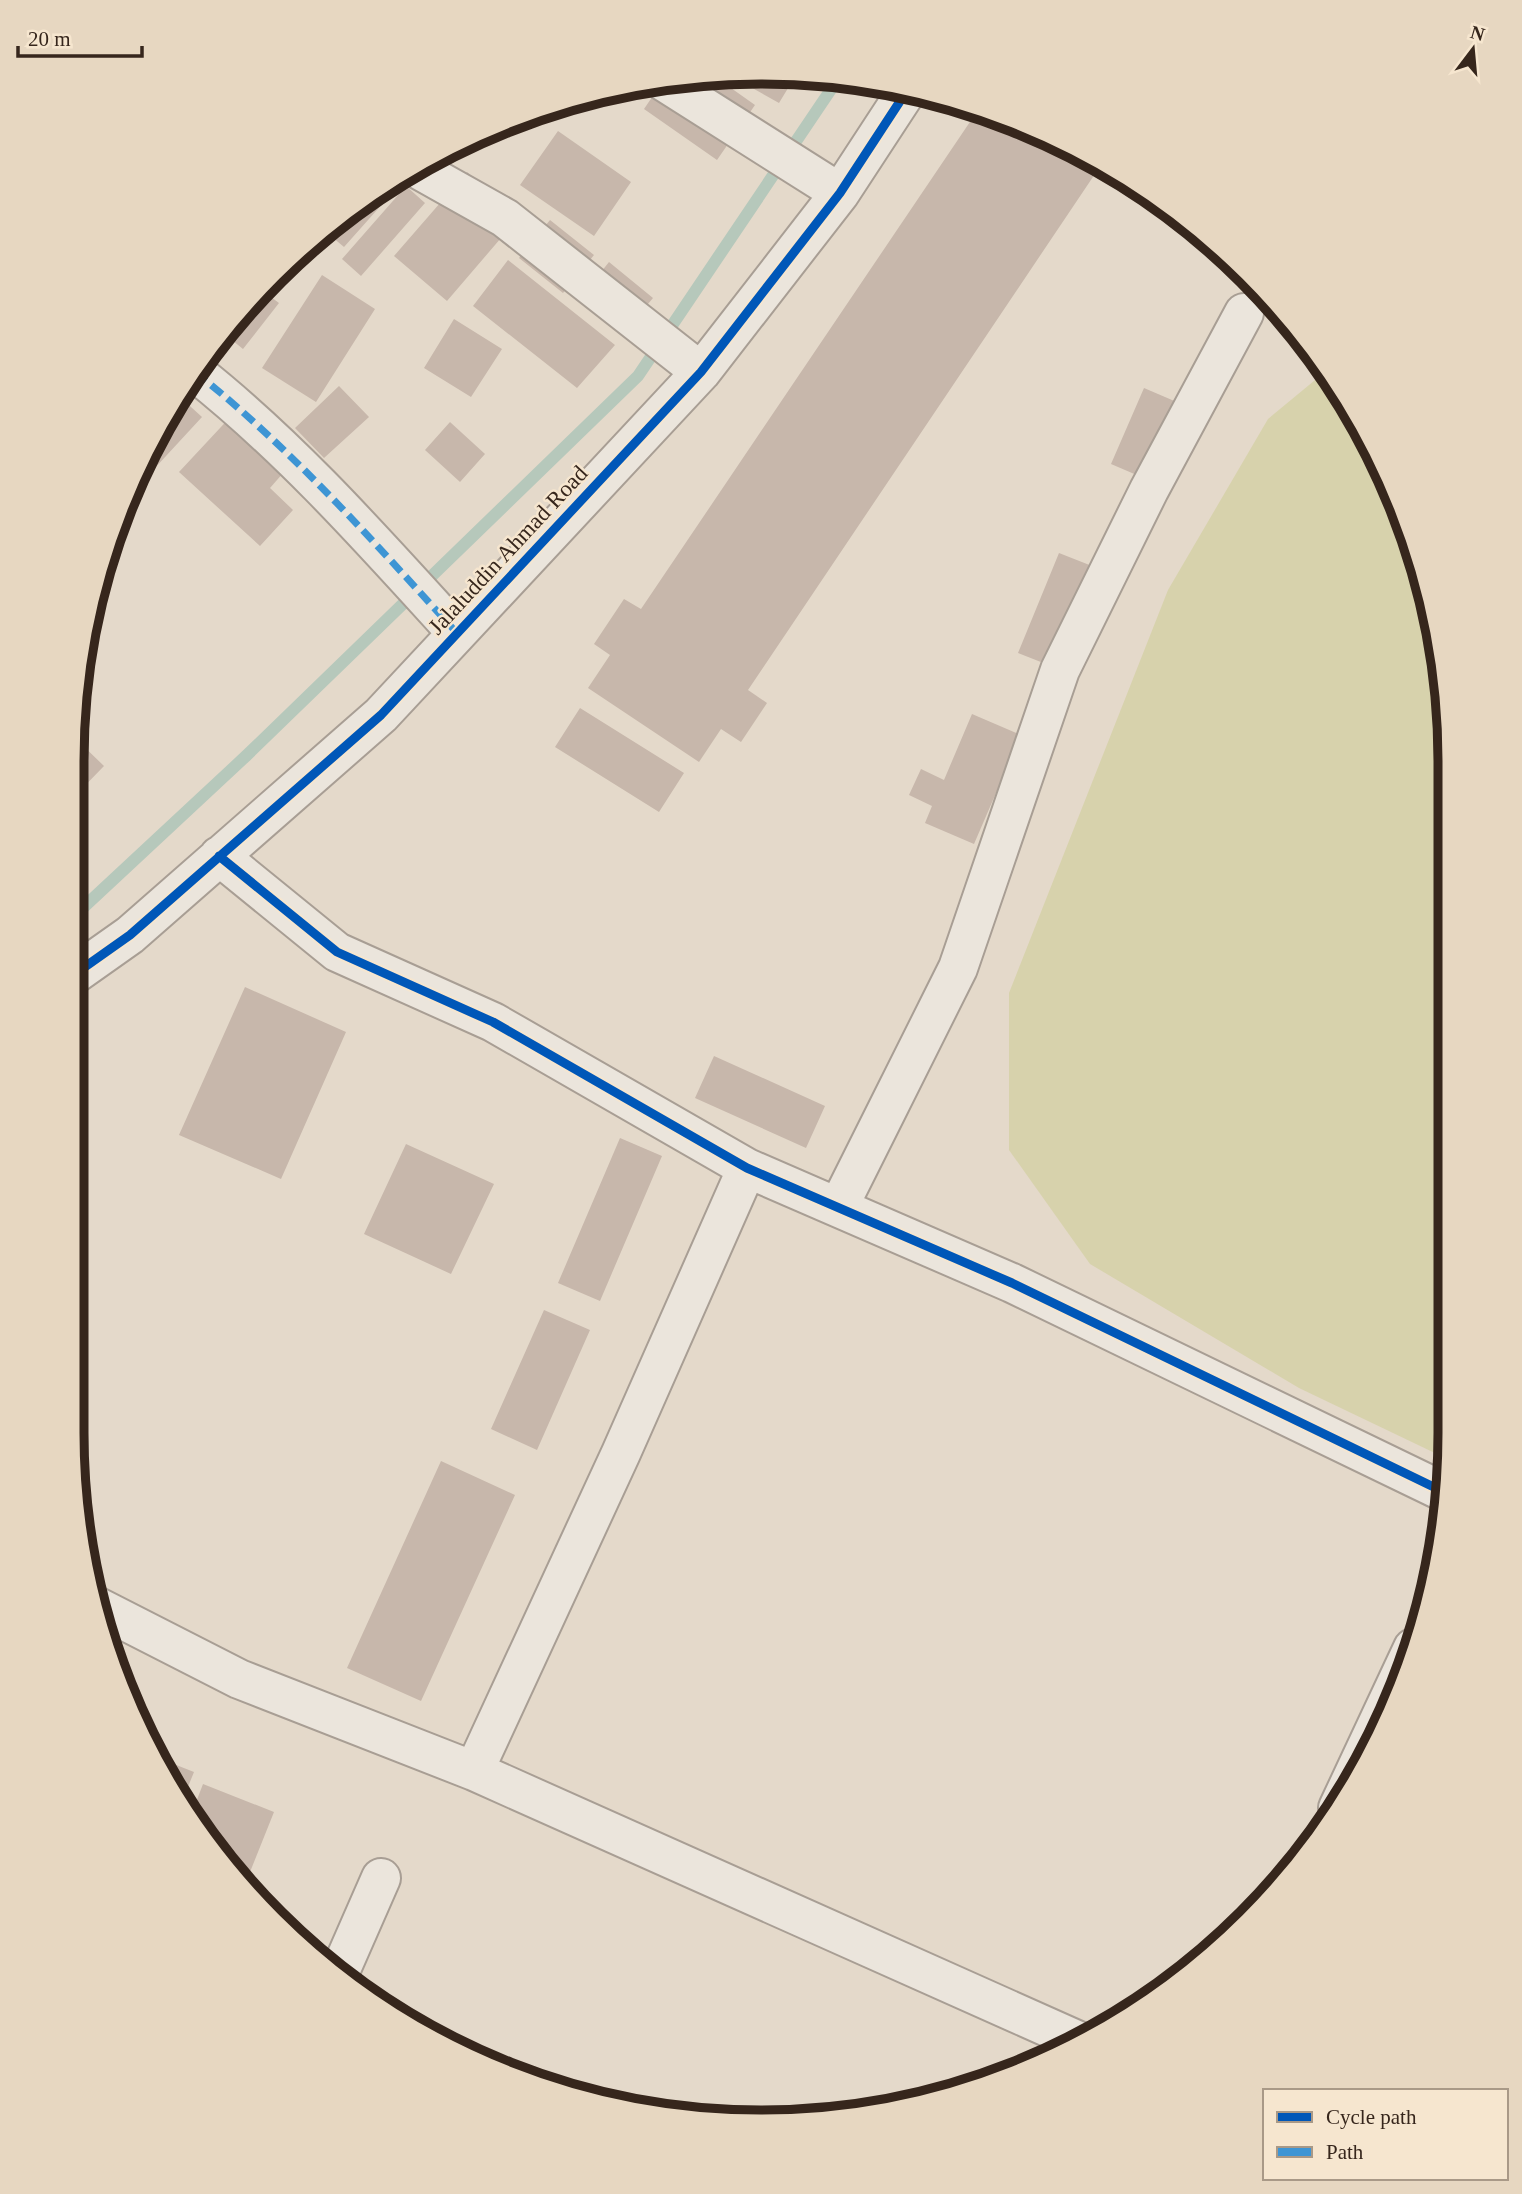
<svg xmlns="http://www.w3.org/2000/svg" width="1522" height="2194" viewBox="0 0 1522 2194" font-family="Georgia,serif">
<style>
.green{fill:#d7d2ac}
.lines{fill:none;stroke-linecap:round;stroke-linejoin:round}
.stream{stroke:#b6c8bb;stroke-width:12}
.building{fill:#c7b7ab}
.minor-casing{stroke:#a89e94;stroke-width:42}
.minor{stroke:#ebe5dc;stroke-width:38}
.quiet{stroke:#3e95d4;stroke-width:7;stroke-dasharray:14 7;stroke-linecap:butt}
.cycleway-casing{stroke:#f6e6cf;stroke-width:13}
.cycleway{stroke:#0057b8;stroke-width:9}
.labels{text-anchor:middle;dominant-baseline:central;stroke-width:5;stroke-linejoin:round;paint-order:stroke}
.street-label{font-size:23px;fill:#36261c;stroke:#f6e6cf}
.rim{fill:none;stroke:#36261c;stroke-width:9}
</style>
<rect width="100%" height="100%" fill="#e4d9ca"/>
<path class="green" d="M 1326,371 L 1379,456 L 1437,627 L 1450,761 L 1450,1425 L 1439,1455 L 1299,1388 L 1090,1264 L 1009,1150 L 1009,993 L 1168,590 L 1268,419 Z"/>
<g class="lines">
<path class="stream" d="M 72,918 L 246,756 L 638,376 L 838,79"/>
</g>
<path class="building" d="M 761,72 L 796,75 L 779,103 L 729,75 Z
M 714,76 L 755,105 L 717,160 L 644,109 L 663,81 Z
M 978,110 L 1025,124 L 1101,165 L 748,690 L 767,703 L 741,742 L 721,729 L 699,762 L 588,688 L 610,655 L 594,644 L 624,599 L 641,609 Z
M 558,131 L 631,182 L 594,236 L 520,185 Z
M 467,172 L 519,217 L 447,301 L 394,256 Z
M 396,178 L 401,183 L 344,247 L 325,231 L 378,188 Z
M 406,186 L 425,203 L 361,276 L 342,259 Z
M 550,220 L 594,255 L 563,293 L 519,258 Z
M 508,260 L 615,345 L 577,388 L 473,306 Z
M 609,262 L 653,298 L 622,335 L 578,301 Z
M 322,275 L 375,309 L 316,402 L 262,368 Z
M 260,289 L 279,303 L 243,349 L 222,332 Z
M 454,319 L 502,349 L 471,397 L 424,368 Z
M 339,386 L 369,417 L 324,458 L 295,428 Z
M 1144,388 L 1186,406 L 1153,482 L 1111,464 Z
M 180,397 L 202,417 L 130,495 L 143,456 Z
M 234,413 L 291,464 L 270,488 L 293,510 L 260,546 L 179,472 Z
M 450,422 L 485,454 L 460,482 L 425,450 Z
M 1059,553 L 1092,566 L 1051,666 L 1018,653 Z
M 580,708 L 684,773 L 659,812 L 555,747 Z
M 972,714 L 1021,735 L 974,844 L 925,823 L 932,806 L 909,795 L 921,769 L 944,780 Z
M 74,737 L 104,766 L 72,799 L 72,761 Z
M 245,987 L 346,1032 L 281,1179 L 179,1135 Z
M 714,1056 L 825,1106 L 806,1148 L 695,1098 Z
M 620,1138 L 662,1156 L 600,1301 L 558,1283 Z
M 406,1144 L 494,1184 L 451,1274 L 364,1234 Z
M 544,1310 L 590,1330 L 537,1450 L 491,1429 Z
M 441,1461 L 515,1495 L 421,1701 L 347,1668 Z
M 156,1757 L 194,1772 L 181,1804 L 162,1768 Z
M 203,1784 L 274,1812 L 246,1882 L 190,1818 Z"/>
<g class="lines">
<defs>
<path id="minor" d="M 663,81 L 840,193
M 416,168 L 505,218 L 701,372
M 195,372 C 291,448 374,542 456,632
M 219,856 L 337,952 L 493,1022 L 747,1168 L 1012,1283 L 1444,1492
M 72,976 L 130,935 L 381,715 L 701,372 L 840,193 L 908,89
M 839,1206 L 958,968 L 1060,670 L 1149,490 L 1244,313
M 94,1605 L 239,1679 L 474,1771 L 1081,2042
M 474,1771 L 621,1453 L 747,1168
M 1338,1808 L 1413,1648
M 338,1976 L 381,1878"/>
</defs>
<use href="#minor" class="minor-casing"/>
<use href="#minor" class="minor"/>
<path class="quiet" d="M 195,372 C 291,448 374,542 456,632"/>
<defs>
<path id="cycleway" d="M 219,856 L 337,952 L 493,1022 L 747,1168 L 1012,1283 L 1444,1492
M 72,976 L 130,935 L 381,715 L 701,372 L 840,193 L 908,89"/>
</defs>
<use href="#cycleway" class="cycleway-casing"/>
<use href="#cycleway" class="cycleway"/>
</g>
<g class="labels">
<g class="street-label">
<text transform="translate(508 550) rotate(-47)">Jalaluddin Ahmad Road</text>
</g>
</g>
<path d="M0 0H1522V2194H0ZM761 84H761A677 677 0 0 1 1438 761V1433A677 677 0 0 1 761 2110H761A677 677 0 0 1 84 1433V761A677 677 0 0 1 761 84Z" fill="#e7d7c1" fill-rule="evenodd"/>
<path class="rim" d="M761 84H761A677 677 0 0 1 1438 761V1433A677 677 0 0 1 761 2110H761A677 677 0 0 1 84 1433V761A677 677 0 0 1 761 84Z"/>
<rect x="1263" y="2089" width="245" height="91" fill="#f6e6cf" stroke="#a99987" stroke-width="2"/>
<rect x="1277" y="2112" width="35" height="10" fill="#0057b8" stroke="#a99987" stroke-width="2"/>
<text x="1326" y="2124" font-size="21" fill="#36261c">Cycle path</text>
<rect x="1277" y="2147" width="35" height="10" fill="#3e95d4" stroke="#a99987" stroke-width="2"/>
<text x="1326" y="2159" font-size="21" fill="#36261c">Path</text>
<g transform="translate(1473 49) rotate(16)" stroke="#f6e6cf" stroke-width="5" paint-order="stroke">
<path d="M0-5L12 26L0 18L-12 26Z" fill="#36261c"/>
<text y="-10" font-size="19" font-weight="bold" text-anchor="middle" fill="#36261c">N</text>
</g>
<path d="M18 46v10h124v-10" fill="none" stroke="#36261c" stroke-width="3.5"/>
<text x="28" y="46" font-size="21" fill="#36261c" stroke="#f6e6cf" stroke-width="5" paint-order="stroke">20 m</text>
</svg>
